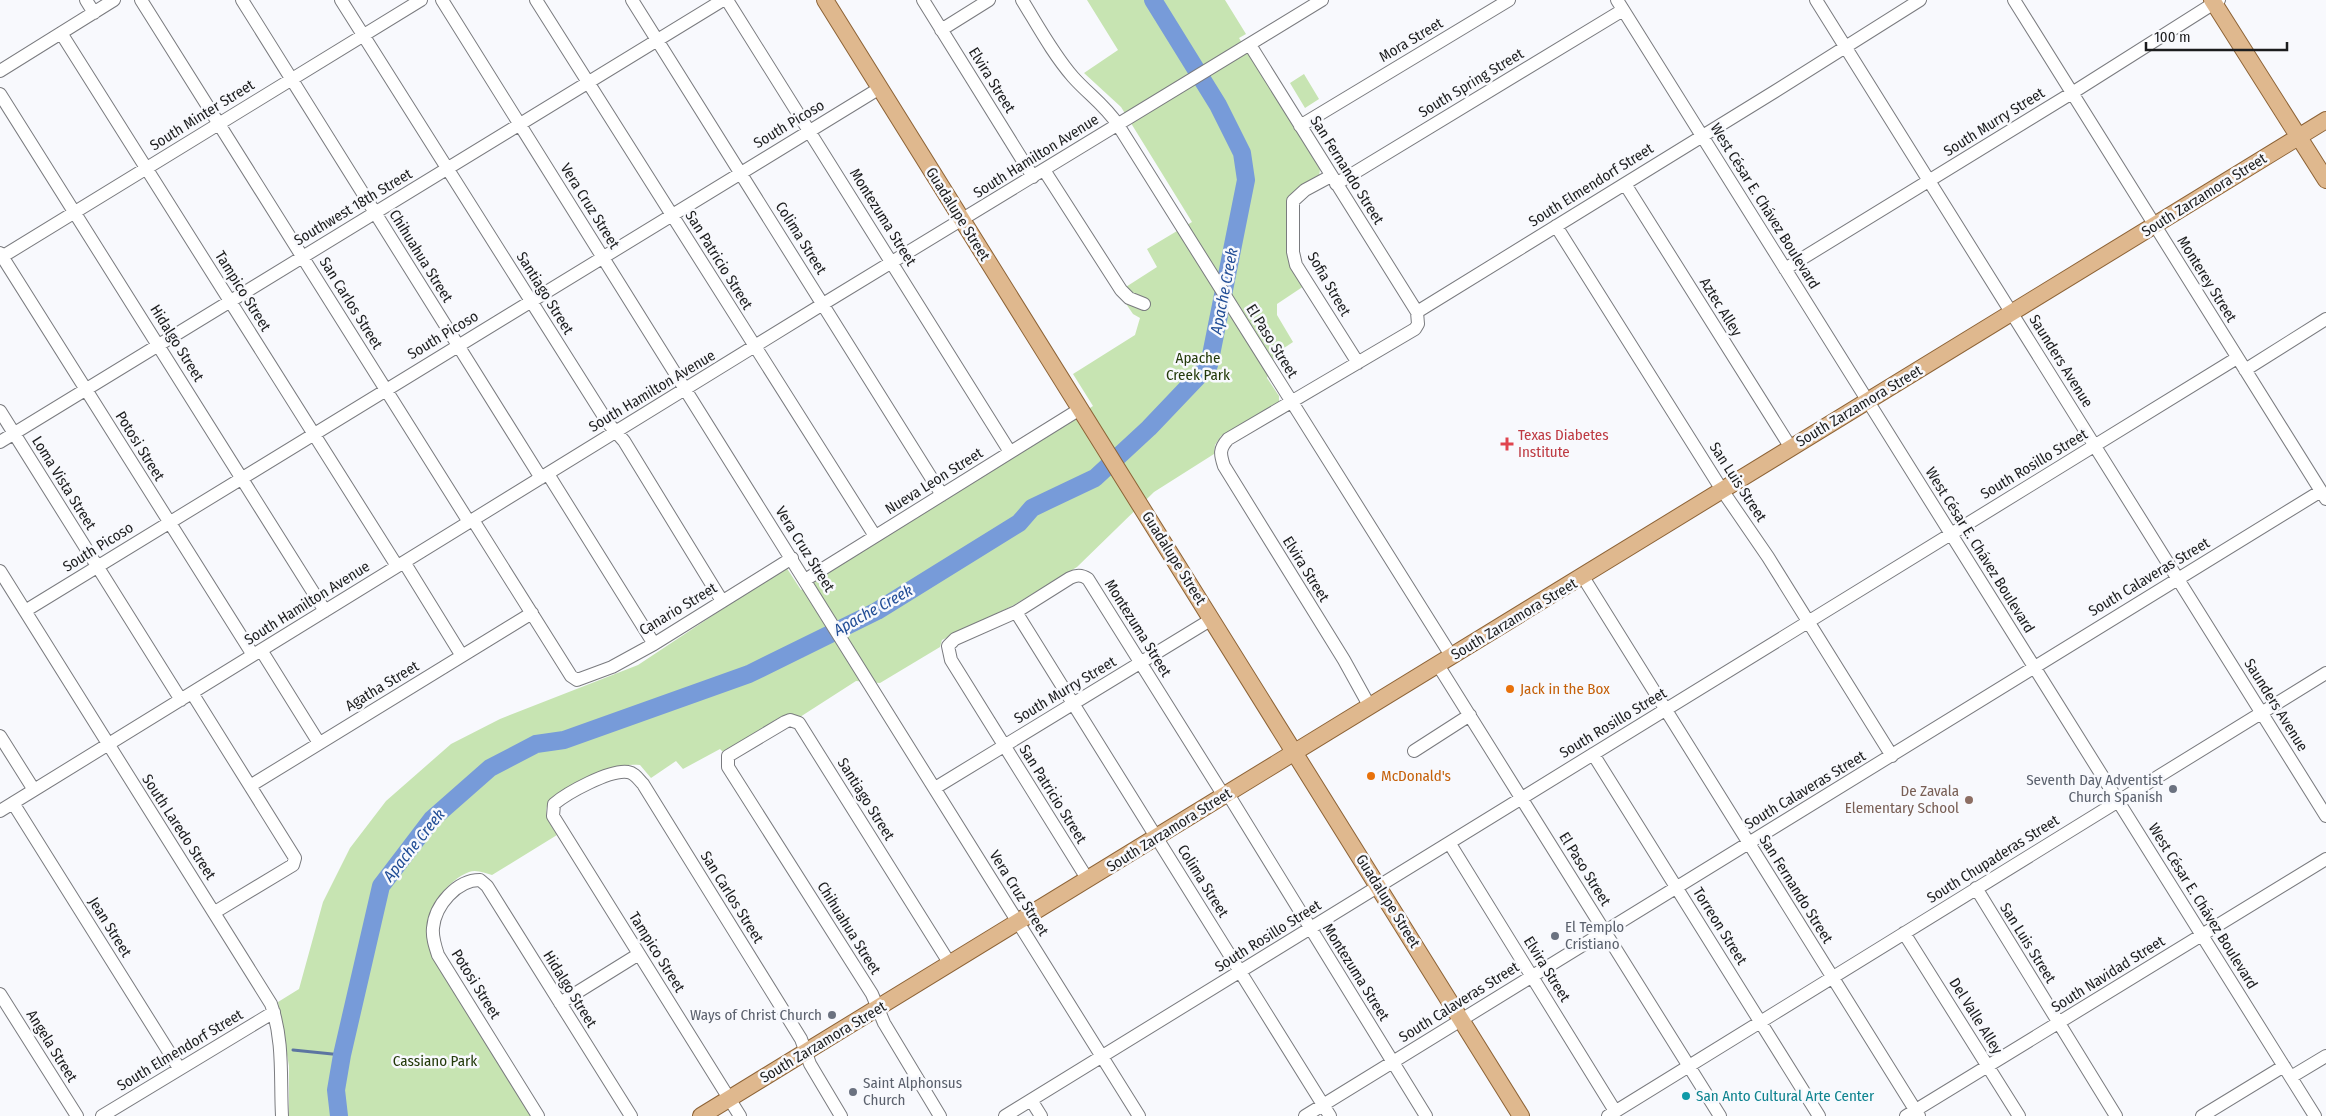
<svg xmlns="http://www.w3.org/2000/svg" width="2326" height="1116" viewBox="0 0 2326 1116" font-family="'Fira Sans Condensed',sans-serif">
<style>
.green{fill:#c7e4b2}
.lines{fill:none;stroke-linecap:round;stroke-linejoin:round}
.stream{stroke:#5c75a1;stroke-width:3}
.river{stroke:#779bd9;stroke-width:18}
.minor-casing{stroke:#7a7b7f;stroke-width:14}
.major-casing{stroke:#8d6336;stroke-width:18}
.minor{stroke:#fff;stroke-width:12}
.major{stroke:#dfb88e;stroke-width:16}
.health-dot{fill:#e0444e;stroke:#f8f9fd;stroke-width:2}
.food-dot{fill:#e8710a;stroke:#f8f9fd;stroke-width:2}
.worship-dot{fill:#6b7280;stroke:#f8f9fd;stroke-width:2}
.education-dot{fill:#8d6e63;stroke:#f8f9fd;stroke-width:2}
.culture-dot{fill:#0f9aa8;stroke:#f8f9fd;stroke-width:2}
.labels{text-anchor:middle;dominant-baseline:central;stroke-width:5;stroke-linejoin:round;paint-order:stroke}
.street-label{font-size:15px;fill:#1c1d1e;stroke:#f8f9fd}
.park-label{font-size:15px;fill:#233a0a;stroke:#f8f9fd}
.health-label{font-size:15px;fill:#be3a42;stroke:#f8f9fd;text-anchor:start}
.food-label{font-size:15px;fill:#c56008;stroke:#f8f9fd;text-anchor:start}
.worship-label{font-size:15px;fill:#5b616d;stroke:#f8f9fd;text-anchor:end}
.education-label{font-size:15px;fill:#785e54;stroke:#f8f9fd;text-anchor:end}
.culture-label{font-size:15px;fill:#0d838f;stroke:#f8f9fd;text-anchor:start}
.water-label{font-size:16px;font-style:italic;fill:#214d96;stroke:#f8f9fd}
</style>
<rect width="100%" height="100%" fill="#f8f9fd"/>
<path class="green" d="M 1087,0 L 1225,0 L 1246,34 L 1239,38 L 1320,169 L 1319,177 L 1294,191 L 1289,198 L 1304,286 L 1277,304 L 1277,315 L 1293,342 L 1275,354 L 1267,378 L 1279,396 L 1279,402 L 1221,436 L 1215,445 L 1214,454 L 1154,492 L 1077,567 L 1014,605 L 942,640 L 940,647 L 880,683 L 856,681 L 800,717 L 793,715 L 724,753 L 720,749 L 683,769 L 676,761 L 651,778 L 640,765 C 606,762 578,783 550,800 C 541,813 550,823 557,835 L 492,875 C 485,873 476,869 469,872 C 448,880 428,907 428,930 L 532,1116 L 289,1116 L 289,1066 L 278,1002 L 299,989 L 323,902 L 350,848 L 386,801 L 451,744 L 500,719 L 638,665 L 786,567 L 801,590 L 1093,406 L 1073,374 L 1135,335 L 1140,318 L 1133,314 L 1118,292 L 1157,267 L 1147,249 L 1192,222 L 1121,107 L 1084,73 L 1118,50 Z
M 1304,74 L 1319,99 L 1305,108 L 1290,83 Z"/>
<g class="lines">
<path class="stream" d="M 293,1050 L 342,1055"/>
<path class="river" d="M 339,1116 L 336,1090 L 342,1055 L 381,886 L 432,819 L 490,768 L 536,744 L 564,740 L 749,674 L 877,611 L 1019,523 L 1032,508 L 1095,478 L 1149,428 L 1209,365 L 1246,180 L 1242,153 L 1218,105 L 1153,0"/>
<defs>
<path id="minor" d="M 86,0 L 94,13
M 141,0 L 469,522
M 242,0 L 541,478
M 341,0 L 608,423 L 624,441 L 722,601
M 442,0 L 1139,1116
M 536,0 L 875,536
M 632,0 L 942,495
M 727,0 L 1010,452
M 923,0 L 1033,177
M 1022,0 C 1038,26 1053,54 1073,77 C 1088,94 1105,105 1118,125 L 1452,657
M 1617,0 L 2315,1116
M 1816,0 L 2326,816
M 2014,0 L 2326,499
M 941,30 L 989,0
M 61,33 L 397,566
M 1250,45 L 1417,312 L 1418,324 L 1415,329 L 1228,439 C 1219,449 1220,454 1224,466 L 1344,660 L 1370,707
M 0,71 L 114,0
M 0,94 L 325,611
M 1300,126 L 1509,0
M 1044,170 L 1121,290 L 1129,298 L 1144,304
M 1331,176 L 1305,190 L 1293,201 L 1293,252 L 1296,265 L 1358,363
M 1336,184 L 1623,10
M 1625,184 L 1791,448
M 1556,226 L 1722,490 L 1768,557 L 1892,756
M 0,253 L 253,655
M 0,258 L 421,0
M 1785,269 L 2072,93 L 2219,0
M 1417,312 L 1774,92 L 1920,0
M 2245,370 L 2326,319
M 0,411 L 181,700
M 0,442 L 723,0
M 548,474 L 654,644
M 473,520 L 571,676 L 577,680 L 612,667 L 654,644 L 792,558
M 404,562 L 462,656
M 0,571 L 271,1004 C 284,1041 280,1078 282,1116
M 1583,577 L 1919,1116
M 805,580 L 1080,409
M 25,611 L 880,88
M 1016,612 L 1330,1116
M 261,650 L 319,743
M 1438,665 L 1720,1116
M 192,693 L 295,858 L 293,865 L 215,912
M 0,736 L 34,790
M 1414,751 L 1470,715
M 1593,754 L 1819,1116
M 250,786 L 532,613
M 935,788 L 1212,619
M 1228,794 L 1426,1116
M 13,803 L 179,1068
M 0,811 L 823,304 L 1322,0
M 1450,844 L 1615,1111
M 1088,880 L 951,660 L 948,646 L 955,639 L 1016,612 L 1070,578 C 1076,575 1081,574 1088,579 L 1224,796
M 1976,888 L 2116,1116
M 1904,933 L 2019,1116
M 0,994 L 77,1116
M 560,1003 L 639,954
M 2291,1077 L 2326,1056
M 1031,1100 L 1041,1116
M 102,1116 L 274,1012
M 538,1116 L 438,955 C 435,946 432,937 433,928 C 435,905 457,880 480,880 L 487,886 L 631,1116
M 740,1116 L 553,816 L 554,804 C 567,793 610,769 628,772 C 635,773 638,779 643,784 L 801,1039 L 810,1064 L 841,1116
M 940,1116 L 884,1023 L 872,994 L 728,767 L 728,756 L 785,722 L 790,720 L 799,723 L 950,964
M 1005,1116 L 2237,358
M 1305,1116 L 2321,491
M 1608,1116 L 2326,673
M 1906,1116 L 2326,859
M 2202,1116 L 2284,1066"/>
<path id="major" d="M 825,0 L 1521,1116
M 2212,0 L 2326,180
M 701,1116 L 2326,120"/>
</defs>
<use href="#minor" class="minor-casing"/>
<use href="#major" class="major-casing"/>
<use href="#minor" class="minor"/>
<use href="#major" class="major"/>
</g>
<path class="health-dot" d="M1504.5 436.5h5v5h5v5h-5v5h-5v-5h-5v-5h5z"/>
<g class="food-dot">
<circle cx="1510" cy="689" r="5"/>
<circle cx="1371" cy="776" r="5"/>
</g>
<g class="worship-dot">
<circle cx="2173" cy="789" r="5"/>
<circle cx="1555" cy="936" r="5"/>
<circle cx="832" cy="1015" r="5"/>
<circle cx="853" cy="1092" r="5"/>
</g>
<circle class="education-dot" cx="1969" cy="800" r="5"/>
<circle class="culture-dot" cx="1686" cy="1096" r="5"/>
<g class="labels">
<g class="street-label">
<text transform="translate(1411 40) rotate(-31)">Mora Street</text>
<text transform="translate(992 80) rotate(58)">Elvira Street</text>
<text transform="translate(1471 83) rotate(-31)">South Spring Street</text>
<text transform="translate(202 115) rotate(-32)">South Minter Street</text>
<text transform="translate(1994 122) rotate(-32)">South Murry Street</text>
<text transform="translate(789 124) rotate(-31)">South Picoso</text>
<text transform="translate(1036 156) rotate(-32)">South Hamilton Avenue</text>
<text transform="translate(1347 170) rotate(58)">San Fernando Street</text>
<text transform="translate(1591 185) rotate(-32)">South Elmendorf Street</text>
<text transform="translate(2204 195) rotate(-32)">South Zarzamora Street</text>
<text transform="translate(590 206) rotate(58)">Vera Cruz Street</text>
<text transform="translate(1765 206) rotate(58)">West César E. Chávez Boulevard</text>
<text transform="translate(353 207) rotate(-31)">Southwest 18th Street</text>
<text transform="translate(958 214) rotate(58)">Guadalupe Street</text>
<text transform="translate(883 217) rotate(58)">Montezuma Street</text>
<text transform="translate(801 238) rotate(58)">Colima Street</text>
<text transform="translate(421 256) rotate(58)">Chihuahua Street</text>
<text transform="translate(719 260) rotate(58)">San Patricio Street</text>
<text transform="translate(2207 279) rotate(58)">Monterey Street</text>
<text transform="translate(1329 284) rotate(60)">Sofia Street</text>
<text transform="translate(243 291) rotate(58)">Tampico Street</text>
<text transform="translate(545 293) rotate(58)">Santiago Street</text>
<text transform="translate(351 303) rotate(58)">San Carlos Street</text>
<text transform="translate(1721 307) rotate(58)">Aztec Alley</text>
<text transform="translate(443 335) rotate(-31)">South Picoso</text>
<text transform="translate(1272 341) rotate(58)">El Paso Street</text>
<text transform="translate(177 343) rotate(58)">Hidalgo Street</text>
<text transform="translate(2061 361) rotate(58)">Saunders Avenue</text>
<text transform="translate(652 391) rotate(-31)">South Hamilton Avenue</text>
<text transform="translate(1859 406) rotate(-31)">South Zarzamora Street</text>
<text transform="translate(140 446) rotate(58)">Potosi Street</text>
<text transform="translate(2034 464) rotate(-31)">South Rosillo Street</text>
<text transform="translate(934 481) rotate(-32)">Nueva Leon Street</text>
<text transform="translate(1738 482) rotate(57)">San Luis Street</text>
<text transform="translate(64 483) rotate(58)">Loma Vista Street</text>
<text transform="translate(98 547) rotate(-32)">South Picoso</text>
<text transform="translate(805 549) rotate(58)">Vera Cruz Street</text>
<text transform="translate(1980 550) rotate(58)">West César E. Chávez Boulevard</text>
<text transform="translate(1174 558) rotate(58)">Guadalupe Street</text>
<text transform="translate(1306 569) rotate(58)">Elvira Street</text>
<text transform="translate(2149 577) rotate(-31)">South Calaveras Street</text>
<text transform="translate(307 603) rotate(-32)">South Hamilton Avenue</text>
<text transform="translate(678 609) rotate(-31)">Canario Street</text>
<text transform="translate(1514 619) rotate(-31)">South Zarzamora Street</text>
<text transform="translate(1138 628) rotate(58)">Montezuma Street</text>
<text transform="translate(382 686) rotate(-31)">Agatha Street</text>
<text transform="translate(1065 690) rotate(-31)">South Murry Street</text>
<text transform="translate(2276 705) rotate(58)">Saunders Avenue</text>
<text transform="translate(1613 723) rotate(-31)">South Rosillo Street</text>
<text transform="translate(1805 790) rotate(-31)">South Calaveras Street</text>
<text transform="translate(1053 794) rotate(58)">San Patricio Street</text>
<text transform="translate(866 799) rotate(58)">Santiago Street</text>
<text transform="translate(179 827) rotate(57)">South Laredo Street</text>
<text transform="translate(1169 830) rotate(-32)">South Zarzamora Street</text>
<text transform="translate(1993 859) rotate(-32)">South Chupaderas Street</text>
<text transform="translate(1585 869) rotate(58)">El Paso Street</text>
<text transform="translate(1203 881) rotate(58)">Colima Street</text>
<text transform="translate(1796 889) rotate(58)">San Fernando Street</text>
<text transform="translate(1019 893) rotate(58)">Vera Cruz Street</text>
<text transform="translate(732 897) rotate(58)">San Carlos Street</text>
<text transform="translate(1388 901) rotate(58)">Guadalupe Street</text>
<text transform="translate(2203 906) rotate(58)">West César E. Chávez Boulevard</text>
<text transform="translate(1720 926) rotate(58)">Torreon Street</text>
<text transform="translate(110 927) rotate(58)">Jean Street</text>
<text transform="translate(849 928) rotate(58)">Chihuahua Street</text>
<text transform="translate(1268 936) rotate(-32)">South Rosillo Street</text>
<text transform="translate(2028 943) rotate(58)">San Luis Street</text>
<text transform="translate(657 952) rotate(58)">Tampico Street</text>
<text transform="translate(1547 969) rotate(58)">Elvira Street</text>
<text transform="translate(1356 972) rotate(58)">Montezuma Street</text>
<text transform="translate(2108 974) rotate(-32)">South Navidad Street</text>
<text transform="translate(476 984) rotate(58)">Potosi Street</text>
<text transform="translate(570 989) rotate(58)">Hidalgo Street</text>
<text transform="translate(1459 1002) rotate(-32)">South Calaveras Street</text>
<text transform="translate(1976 1016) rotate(58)">Del Valle Alley</text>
<text transform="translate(823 1042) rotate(-31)">South Zarzamora Street</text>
<text transform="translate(52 1046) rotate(58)">Angela Street</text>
<text transform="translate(180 1050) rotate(-31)">South Elmendorf Street</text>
</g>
<g class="park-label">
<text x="1198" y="358">Apache<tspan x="1198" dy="17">Creek Park</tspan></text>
<text x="435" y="1061">Cassiano Park</text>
</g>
<g class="health-label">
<text x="1518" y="435">Texas Diabetes<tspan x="1518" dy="17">Institute</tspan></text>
</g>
<g class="food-label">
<text x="1520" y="689">Jack in the Box</text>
<text x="1381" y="776">McDonald's</text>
</g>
<g class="worship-label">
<text x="2163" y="780">Seventh Day Adventist<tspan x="2163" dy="17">Church Spanish</tspan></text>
<text x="1565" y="927" text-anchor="start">El Templo<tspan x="1565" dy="17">Cristiano</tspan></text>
<text x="822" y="1015">Ways of Christ Church</text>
<text x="863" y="1083" text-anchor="start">Saint Alphonsus<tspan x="863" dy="17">Church</tspan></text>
</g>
<g class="education-label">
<text x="1959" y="791">De Zavala<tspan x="1959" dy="17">Elementary School</tspan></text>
</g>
<g class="culture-label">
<text x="1696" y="1096">San Anto Cultural Arte Center</text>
</g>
<g class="water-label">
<text transform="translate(1224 291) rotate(-79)">Apache Creek</text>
<text transform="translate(873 610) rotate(-29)">Apache Creek</text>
<text transform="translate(414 845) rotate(-51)">Apache Creek</text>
</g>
</g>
<path d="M2146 42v8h141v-8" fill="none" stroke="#1c1d1e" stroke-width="2.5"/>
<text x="2154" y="42" font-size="15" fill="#1c1d1e" stroke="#f8f9fd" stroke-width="4" paint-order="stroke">100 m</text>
</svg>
